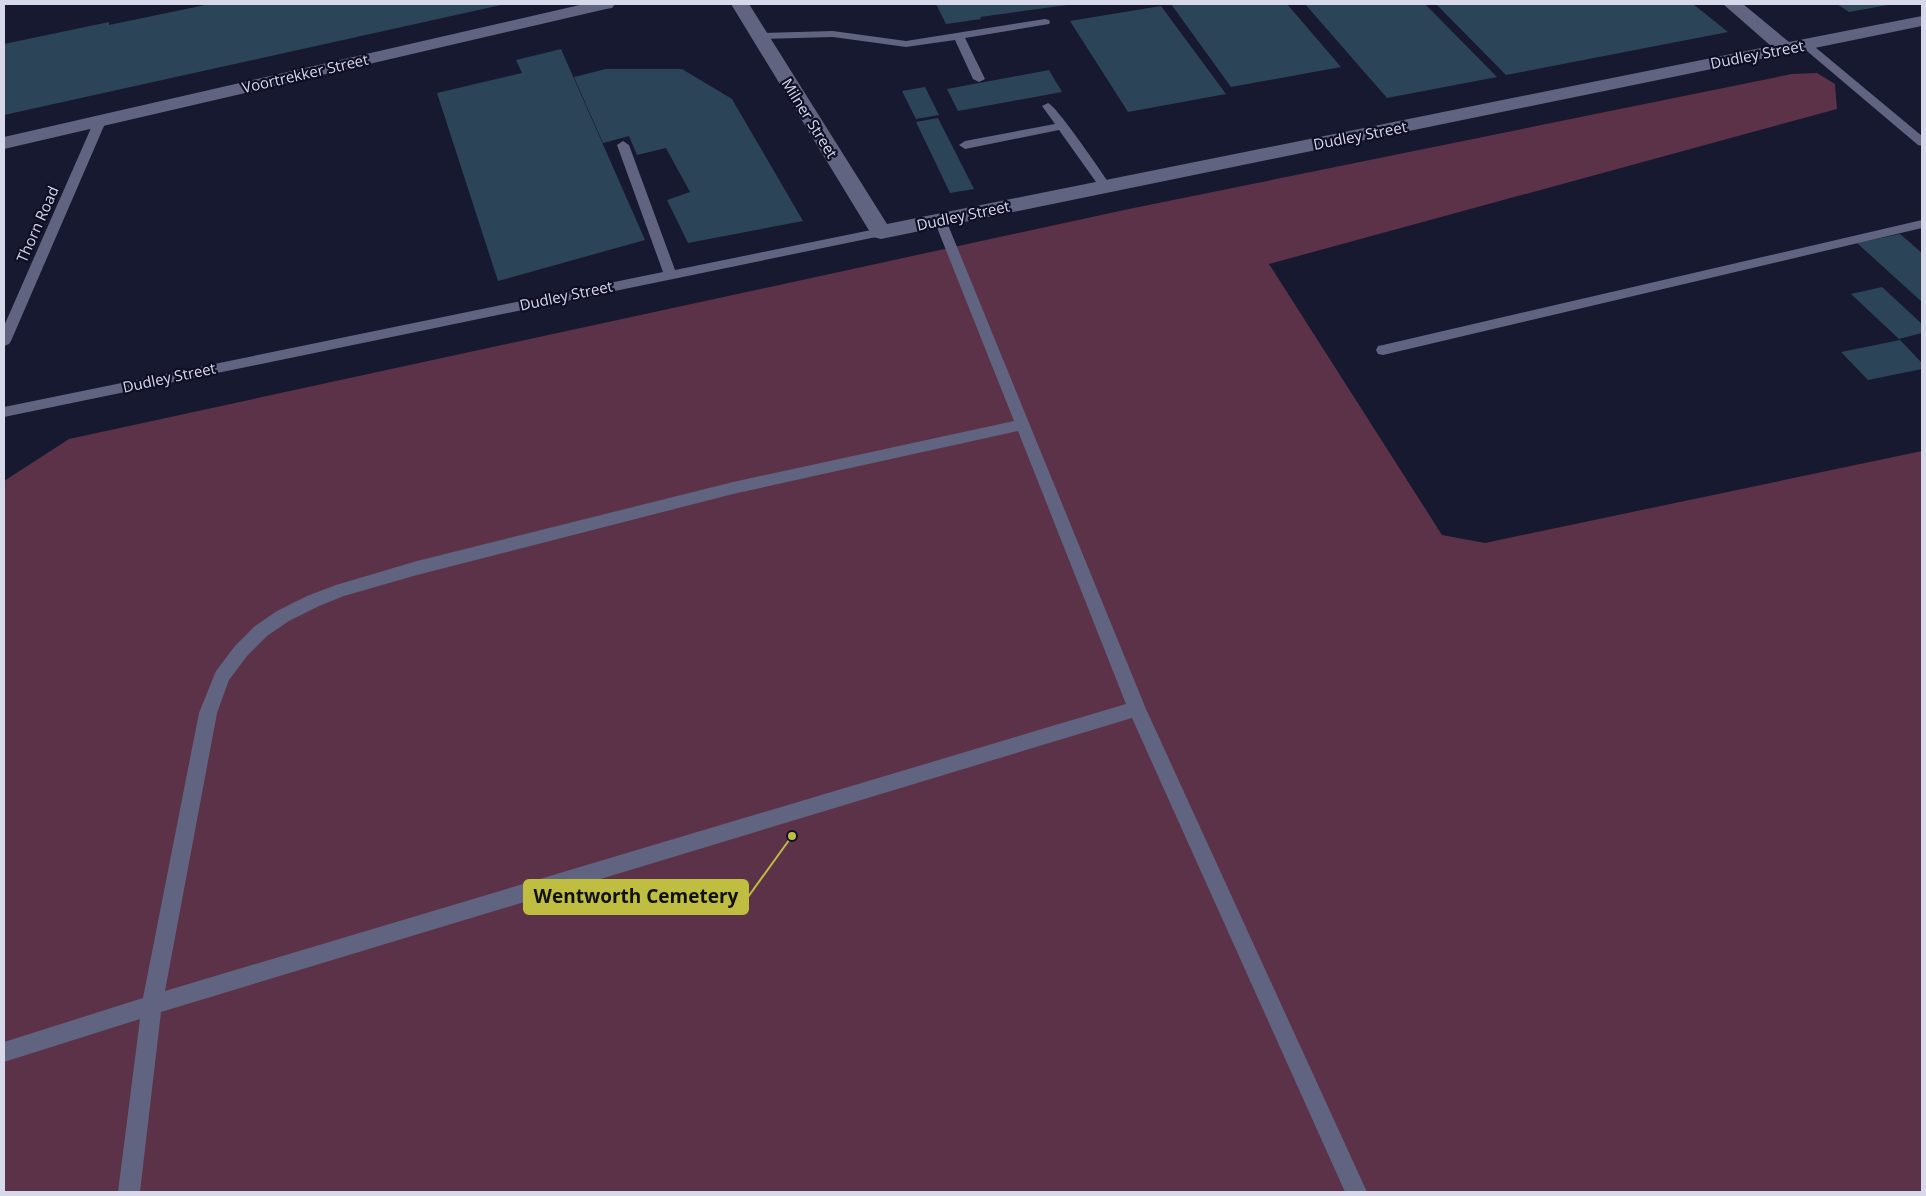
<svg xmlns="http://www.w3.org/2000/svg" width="1926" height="1196" viewBox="0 0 1926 1196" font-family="'Open Sans',sans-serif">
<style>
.green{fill:#5c3248}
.building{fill:#2c4458}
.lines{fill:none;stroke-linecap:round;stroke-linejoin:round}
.service{fill:#606481;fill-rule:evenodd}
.minor{fill:#606481;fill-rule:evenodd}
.labels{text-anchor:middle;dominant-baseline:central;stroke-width:4.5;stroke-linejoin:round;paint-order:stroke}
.far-street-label{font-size:15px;fill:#d7d9ea;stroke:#0e0f26}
.leader{fill:none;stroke:#bfbe41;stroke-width:2}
.callout-dot{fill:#bfbe41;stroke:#0e0f26;stroke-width:2}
.callout{fill:#bfbe41;stroke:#bfbe41;stroke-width:2}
.callout-label{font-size:19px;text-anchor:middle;font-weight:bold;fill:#111}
</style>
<rect width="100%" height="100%" fill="#171930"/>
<path class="green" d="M 1817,73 L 1835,84 L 1837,109 L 1269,264 L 1442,535 L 1485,543 L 1922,451 L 1922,1192 L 4,1192 L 4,481 L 69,439 L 1129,209 L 1792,74 Z"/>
<path class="building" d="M 210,4 L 501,4 L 501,5 L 4,115 L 4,44 L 109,22 L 109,25 Z
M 936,4 L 1066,4 L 1067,5 L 980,17 L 981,19 L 946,24 Z
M 1171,4 L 1287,4 L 1341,67 L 1231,87 Z
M 1305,4 L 1425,4 L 1497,77 L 1387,98 Z
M 1436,4 L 1693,4 L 1728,32 L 1506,75 Z
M 1837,4 L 1888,4 L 1888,5 L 1849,12 Z
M 1161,6 L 1226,94 L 1128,112 L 1070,21 Z
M 561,49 L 645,240 L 498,281 L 437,93 L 522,73 L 516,60 Z
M 606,69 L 682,69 L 732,99 L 803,221 L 688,243 L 667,200 L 690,192 L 666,148 L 637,155 L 629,136 L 603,143 L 574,77 Z
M 1049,70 L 1062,92 L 958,111 L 947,89 Z
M 925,87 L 939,115 L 916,119 L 902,91 Z
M 938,118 L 974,189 L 950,193 L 916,122 Z
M 1900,234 L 1922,253 L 1922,302 L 1857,243 Z
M 1882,287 L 1922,324 L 1922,333 L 1899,339 L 1851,294 Z
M 1900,340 L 1922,363 L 1922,369 L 1868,380 L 1841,352 Z"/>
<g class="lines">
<path class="service" d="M 1045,19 L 1049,20 L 1050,22 L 1049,24 L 965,38 L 985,79 L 979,82 L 973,79 L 955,40 L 906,47 L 833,37 L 760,39 L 755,36 L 760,33 L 833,31 L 906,41 Z
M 1805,41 L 1809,42 L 1922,136 L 1922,146 L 1918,145 L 1801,46 L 1800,44 L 1801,42 Z
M 1048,103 C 1056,105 1103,174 1111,186 L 1109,189 L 1101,189 L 1059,130 L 965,149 L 959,145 L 965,141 L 1055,124 L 1042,106 Z
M 101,115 L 107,119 L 11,341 L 9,344 L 4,346 L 4,326 L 95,119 Z
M 623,141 L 629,145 L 675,270 L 881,228 L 887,232 L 881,236 L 4,417 L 4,407 L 663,272 L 617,145 Z
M 940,216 L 946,220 L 1146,709 L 1367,1192 L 1345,1192 L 1132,718 L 161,1012 L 140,1192 L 118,1192 L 140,1019 L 4,1062 L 4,1042 L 143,998 L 199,713 L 216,671 L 235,646 L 255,626 L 277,611 L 307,596 L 336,585 L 417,561 L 733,482 L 1014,421 L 934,220 ZM 1018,431 L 1126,704 L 165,991 L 217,713 L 229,680 L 247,656 L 267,636 L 289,621 L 319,606 L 344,596 L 417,575 L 733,494 Z
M 1922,220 L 1922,228 L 1383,355 L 1378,354 L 1376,350 L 1378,346 L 1383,345 Z"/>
<path class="minor" d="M 584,4 L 615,4 L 612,8 L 606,9 L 4,149 L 4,137 Z
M 731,4 L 749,4 L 887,224 L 1771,46 L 1723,4 L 1743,4 L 1789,42 L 1922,16 L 1922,26 L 881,239 L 873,237 Z"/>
</g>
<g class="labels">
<g class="far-street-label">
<text transform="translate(1757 54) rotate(-11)">Dudley Street</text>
<text transform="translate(305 73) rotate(-13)">Voortrekker Street</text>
<text transform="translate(810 118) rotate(58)">Milner Street</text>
<text transform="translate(1360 135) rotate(-11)">Dudley Street</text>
<text transform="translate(963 215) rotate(-12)">Dudley Street</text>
<text transform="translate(37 224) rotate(-66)">Thorn Road</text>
<text transform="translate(566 295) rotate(-12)">Dudley Street</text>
<text transform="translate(169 377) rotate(-12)">Dudley Street</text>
</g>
</g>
<path class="leader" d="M792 836L748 897"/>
<circle class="callout-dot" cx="792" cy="836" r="5"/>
<rect class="callout" x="524" y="880" width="224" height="34" rx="5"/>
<g class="callout-label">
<text x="636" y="903">Wentworth Cemetery</text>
</g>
<rect width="1926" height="1196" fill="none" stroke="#d7d9ea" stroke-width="10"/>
</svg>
